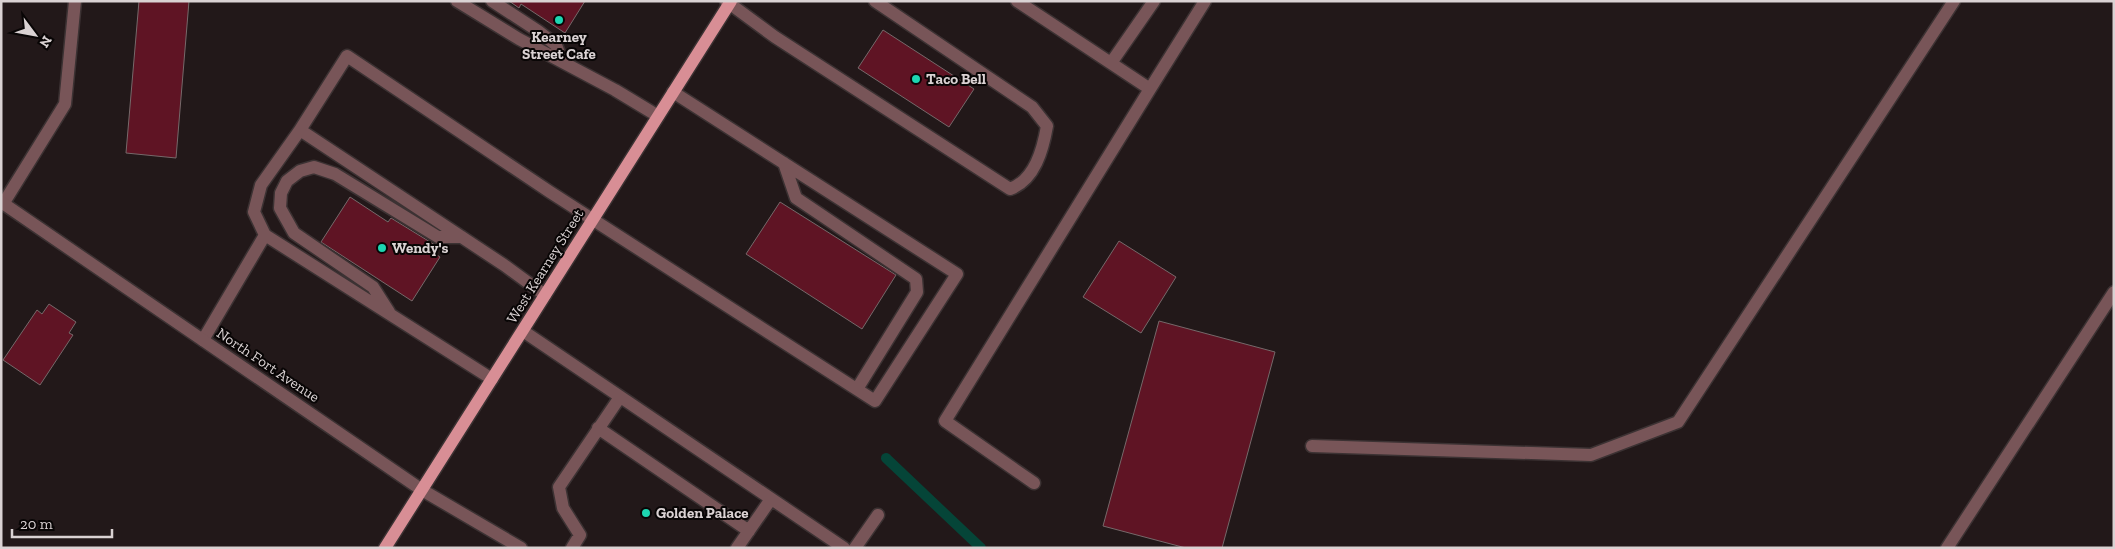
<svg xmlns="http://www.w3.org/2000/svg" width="2115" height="549" viewBox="0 0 2115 549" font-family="'Zilla Slab',serif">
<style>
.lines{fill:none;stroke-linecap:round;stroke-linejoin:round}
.stream{stroke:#054538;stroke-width:10}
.building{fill:#5f1424;stroke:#76696a}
.service-casing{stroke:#3c3233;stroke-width:15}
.minor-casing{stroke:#3c3233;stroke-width:15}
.primary-casing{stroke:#3c3233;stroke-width:15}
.service{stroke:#785558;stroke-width:12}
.minor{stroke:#785558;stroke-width:12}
.primary{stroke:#d88e95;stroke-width:12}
.poi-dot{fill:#1dd5b1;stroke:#080505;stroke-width:2}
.labels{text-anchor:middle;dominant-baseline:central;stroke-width:4;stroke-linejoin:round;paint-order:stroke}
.poi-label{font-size:15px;font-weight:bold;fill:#dad2d3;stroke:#080505;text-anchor:start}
.street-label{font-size:15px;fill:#dad2d3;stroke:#080505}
</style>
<rect width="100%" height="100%" fill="#221819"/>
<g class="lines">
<path class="stream" d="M 886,458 L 981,548"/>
</g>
<path class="building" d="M 139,1 L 189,1 L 176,158 L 126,153 Z
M 509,1 L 585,1 L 565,33 L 521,4 L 519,8 Z
M 883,30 L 974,89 L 949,127 L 858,68 Z
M 350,197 L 388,222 L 391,218 L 435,245 L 431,251 L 440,257 L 412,301 L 321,242 Z
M 780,202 L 896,275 L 862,329 L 746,254 Z
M 1119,241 L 1176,277 L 1141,333 L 1083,297 Z
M 49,304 L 76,322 L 69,333 L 73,335 L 40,385 L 3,360 L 37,310 L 42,314 Z
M 1159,321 L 1275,352 L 1222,548 L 1186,548 L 1103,526 Z"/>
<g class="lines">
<defs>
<path id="service" d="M 457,1 L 519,39 L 615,90 L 658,116
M 492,1 L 538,31 L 556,45 L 562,61
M 726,1 L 775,37 L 1010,189 C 1035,180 1043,149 1047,126 L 1032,107 L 875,1
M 1017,1 L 1150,89 L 945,421 L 1034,483
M 1111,63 L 1154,1
M 1150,89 L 1205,1
M 300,130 L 504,265 L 545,295
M 784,163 L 796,198 L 916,279 L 917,292 L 857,389
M 3,204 L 65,104 L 75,1
M 389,312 L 373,287 L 294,233 L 280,208 L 281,193 L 287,181 L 300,171 L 314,167 L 335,174 L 438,237 L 462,237
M 523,331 L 844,548
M 203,340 L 265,235
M 492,379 L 265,235 L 254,212 L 261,185 L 300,130 L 347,56 L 550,192 L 875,401 L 957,274 L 673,92
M 598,428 L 749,531
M 1312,446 L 1591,455 L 1678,422 L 1954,1
M 572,548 L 580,535 L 563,508 L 559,487 L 620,397
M 737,548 L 771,499
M 855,548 L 878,515"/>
<path id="minor" d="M 1,202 L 422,490 L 521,548
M 1947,548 L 2114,292"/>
<path id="primary" d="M 385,548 L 731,1"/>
</defs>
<use href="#service" class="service-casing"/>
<use href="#minor" class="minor-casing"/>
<use href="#primary" class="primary-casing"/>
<use href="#service" class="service"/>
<use href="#minor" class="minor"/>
<use href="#primary" class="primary"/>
</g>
<g class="poi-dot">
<circle cx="559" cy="20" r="5"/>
<circle cx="916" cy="79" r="5"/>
<circle cx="382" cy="248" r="5"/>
<circle cx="646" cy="513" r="5"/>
</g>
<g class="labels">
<g class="poi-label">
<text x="559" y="37" text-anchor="middle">Kearney<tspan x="559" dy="17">Street Cafe</tspan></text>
<text x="926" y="79">Taco Bell</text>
<text x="392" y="248">Wendy's</text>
<text x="656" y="513">Golden Palace</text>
</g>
<g class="street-label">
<text transform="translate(545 266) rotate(-58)">West Kearney Street</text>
<text transform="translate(268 365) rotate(34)">North Fort Avenue</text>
</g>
</g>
<rect width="2115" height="549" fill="none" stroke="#dad2d3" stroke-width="5"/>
<g transform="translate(35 35) rotate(122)" stroke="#080505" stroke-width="4" paint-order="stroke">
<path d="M0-4L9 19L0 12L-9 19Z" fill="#dad2d3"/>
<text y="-8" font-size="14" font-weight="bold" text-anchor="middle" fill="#dad2d3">N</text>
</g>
<path d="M12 529v8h100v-8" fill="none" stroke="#dad2d3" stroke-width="2.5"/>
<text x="20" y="529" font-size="15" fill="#dad2d3" stroke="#080505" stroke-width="4" paint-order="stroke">20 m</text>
</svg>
